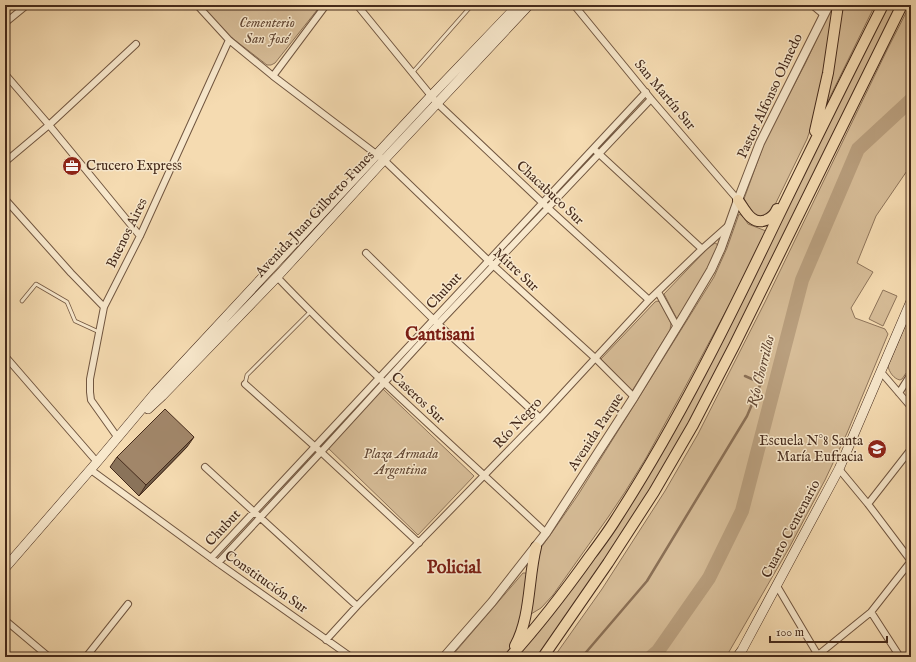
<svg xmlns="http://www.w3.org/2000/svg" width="916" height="662" viewBox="0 0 916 662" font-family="'IM FELL English',serif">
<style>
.green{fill:#d7bd98;stroke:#8e745a}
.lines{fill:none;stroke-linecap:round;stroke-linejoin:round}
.stream{stroke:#8b7056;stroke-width:2.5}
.river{stroke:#b99f7e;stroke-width:14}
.service-casing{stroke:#715640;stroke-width:4.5}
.minor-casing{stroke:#715640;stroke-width:8}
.tertiary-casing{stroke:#715640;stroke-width:10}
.secondary-casing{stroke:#452a1b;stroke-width:10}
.trunk-casing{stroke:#452a1b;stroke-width:12}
.service{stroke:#f8e8cc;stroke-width:3}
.minor{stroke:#f8e8cc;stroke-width:6}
.tertiary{stroke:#f8e8cc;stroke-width:8}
.secondary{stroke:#f8e8cc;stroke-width:9}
.trunk{stroke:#f5dbb1;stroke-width:10}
.wall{fill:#8a735a;stroke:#452a1b}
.shaded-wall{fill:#715e4a;stroke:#452a1b}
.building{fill:#a18669;stroke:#452a1b}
.labels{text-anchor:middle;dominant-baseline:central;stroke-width:3;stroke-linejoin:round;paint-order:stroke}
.park-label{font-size:14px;font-style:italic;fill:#624734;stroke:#f8e8cc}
.street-label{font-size:14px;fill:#452a1b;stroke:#f8e8cc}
.poi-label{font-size:14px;fill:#452a1b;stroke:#f8e8cc;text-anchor:start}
.water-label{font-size:15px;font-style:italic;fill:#624734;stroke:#f8e8cc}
.district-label{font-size:18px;font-weight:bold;fill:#7a1f14;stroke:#f8e8cc}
</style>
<rect width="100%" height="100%" fill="#f5dbb1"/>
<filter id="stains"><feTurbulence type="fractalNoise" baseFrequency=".005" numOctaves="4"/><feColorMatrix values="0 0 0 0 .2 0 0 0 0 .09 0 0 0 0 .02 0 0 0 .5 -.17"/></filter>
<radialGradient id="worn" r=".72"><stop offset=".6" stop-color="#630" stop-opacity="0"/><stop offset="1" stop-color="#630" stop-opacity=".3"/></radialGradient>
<path class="green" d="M 201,5 L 321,5 L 275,63 L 271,65 L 267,65 L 231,37 Z
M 833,5 L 836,6 L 817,110 L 807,139 L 771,213 L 766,217 L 758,217 L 754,214 L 744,199 L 765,141 L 805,64 Z
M 841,5 L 875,5 L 827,103 L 825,103 Z
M 887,5 L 897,5 L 728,349 L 681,439 L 636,514 L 539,657 L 516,657 L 628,507 Z
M 910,5 L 911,5 L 911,165 L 876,216 L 857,263 L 873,272 L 851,308 L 855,318 L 885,329 L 888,334 L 847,433 L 825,480 L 789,548 L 726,657 L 554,657 L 602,589 L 665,491 L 698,434 L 765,302 L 888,48 Z
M 739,214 L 743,216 L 748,224 L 766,231 L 734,296 L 683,391 L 646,458 L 625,492 L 609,516 L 553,595 L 541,608 L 531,614 L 538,552 L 553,531 L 578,495 L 714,277 L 727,248 Z
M 715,243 L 717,244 L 718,246 L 708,268 L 677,319 L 664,294 L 708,248 Z
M 883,290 L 897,296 L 883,326 L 869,319 Z
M 657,301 L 660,302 L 671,323 L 670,330 L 632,391 L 601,359 L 655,302 Z
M 911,312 L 911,366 L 902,379 L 900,380 C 894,379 889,372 888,366 Z
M 383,389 L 474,476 L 418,535 L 327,447 Z
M 307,460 L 308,461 L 269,504 L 267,502 Z
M 523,573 L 526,573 L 528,576 L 518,637 L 505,655 L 503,657 L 451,657 Z"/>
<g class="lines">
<path class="stream" d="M 582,657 L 647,581 L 747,416 L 761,383 L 745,376"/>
<path class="river" d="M 651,657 L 658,651 L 709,578 L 742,511 L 802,280 L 858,149 L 911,100"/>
<defs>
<path id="service" d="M 412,73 L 472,5
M 22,301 L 36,284 L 67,302 L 75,321 L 99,332
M 245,384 L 247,375 L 310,312"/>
<path id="minor" d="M 197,5 L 229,40 L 273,76 L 384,160 L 494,266 L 595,358 L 634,397
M 357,5 L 437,103 L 548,208 L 649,300
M 574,5 L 651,99 L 738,200
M 812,5 L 824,15
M 5,23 L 27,5
M 5,74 L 49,125 L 140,236
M 273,76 L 326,5
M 596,151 L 702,249
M 5,162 L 49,125 L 136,44
M 5,199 L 71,273 L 104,307
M 366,253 L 438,324 L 540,418
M 277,277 C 362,366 456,448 546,533
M 658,292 L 677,327
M 5,356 L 97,462
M 881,372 L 911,407
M 245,384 L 321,452 L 419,543
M 899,393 L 911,374
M 118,438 L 91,400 L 90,392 L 90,379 L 104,307 L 140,236 L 229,40
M 205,467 L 357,606
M 839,469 L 868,504 L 911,561
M 91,470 L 218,563 L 351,657
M 868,504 L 911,449
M 211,558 L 646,92
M 218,563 L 321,452 L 438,324 L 651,99
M 777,586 L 819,657
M 871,612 L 900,657
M 5,620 L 49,657
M 326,640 L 357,606 L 540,418 L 649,300 L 702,249 L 729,225
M 818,655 L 871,612 L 911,561
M 86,657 L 128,604"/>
<path id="tertiary" d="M 444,657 L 492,602 L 546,533 L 634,397 L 683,317 L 711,270 L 721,248 L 738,200 L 760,143 L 829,5"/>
<path id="secondary" d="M 148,409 L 162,396 L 277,277 L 384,160 L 529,5
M 5,568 L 97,462 L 155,393 L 431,96 L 518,5
M 737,657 L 742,650 L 839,469 L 911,301"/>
<path id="trunk" d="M 815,131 L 828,73 L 838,5
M 738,200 C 745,210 752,226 766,220 C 771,218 775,214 777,209
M 515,646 C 531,617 528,579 536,547
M 510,657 C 539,625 565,591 590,556 C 599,544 608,532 616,519 C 678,423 728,321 777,219 C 812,147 847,76 883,5
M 543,657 L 608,563 L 654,492 L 693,425 L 734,346 L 902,5"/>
</defs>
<use href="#service" class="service-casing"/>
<use href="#minor" class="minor-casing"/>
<use href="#tertiary" class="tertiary-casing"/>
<use href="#secondary" class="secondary-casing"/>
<use href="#trunk" class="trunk-casing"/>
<use href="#service" class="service"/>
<use href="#minor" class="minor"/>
<use href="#tertiary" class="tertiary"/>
<use href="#secondary" class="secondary"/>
<use href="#trunk" class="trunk"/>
</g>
<path class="wall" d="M 187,447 L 139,496 L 110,467 L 117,457 Z"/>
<path class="shaded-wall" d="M 194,437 L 187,447 L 139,496 L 146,485 Z"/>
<path class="building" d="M 165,409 L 194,437 L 146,485 L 117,457 Z"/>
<defs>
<symbol id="office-disc" viewBox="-11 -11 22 22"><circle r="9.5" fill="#8f2418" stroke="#f8e8cc"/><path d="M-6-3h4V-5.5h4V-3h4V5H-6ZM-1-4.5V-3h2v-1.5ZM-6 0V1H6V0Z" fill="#fff"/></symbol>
<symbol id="school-disc" viewBox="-11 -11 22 22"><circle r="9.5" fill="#8f2418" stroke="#f8e8cc"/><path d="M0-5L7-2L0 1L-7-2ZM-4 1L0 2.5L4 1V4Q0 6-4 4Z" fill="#fff"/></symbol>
</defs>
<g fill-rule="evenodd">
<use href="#office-disc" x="61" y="155" width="22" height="22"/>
<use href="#school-disc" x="866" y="438" width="22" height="22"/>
</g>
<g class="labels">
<g class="park-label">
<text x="267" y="23">Cementerio<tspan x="267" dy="16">San José</tspan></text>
<text x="401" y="454">Plaza Armada<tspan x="401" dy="16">Argentina</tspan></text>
</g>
<g class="street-label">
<text transform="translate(665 95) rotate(50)">San Martín Sur</text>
<text transform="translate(770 96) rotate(-65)">Pastor Alfonso Olmedo</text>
<text transform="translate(550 193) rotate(43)">Chacabuco Sur</text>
<text transform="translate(315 214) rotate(-47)">Avenida Juan Gilberto Funes</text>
<text transform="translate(127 233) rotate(-64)">Buenos Aires</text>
<text transform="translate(516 270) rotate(43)">Mitre Sur</text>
<text transform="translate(444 291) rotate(-47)">Chubut</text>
<text transform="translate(418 398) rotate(43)">Caseros Sur</text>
<text transform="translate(518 423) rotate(-47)">Río Negro</text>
<text transform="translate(596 432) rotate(-57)">Avenida Parque</text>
<text transform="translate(223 528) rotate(-47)">Chubut</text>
<text transform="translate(791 529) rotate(-62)">Cuarto Centenario</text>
<text transform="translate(266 582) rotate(35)">Constitución Sur</text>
</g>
<g class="poi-label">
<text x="86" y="166">Crucero Express</text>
<text x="863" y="441" text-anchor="end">Escuela N°8 Santa<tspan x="863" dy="16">María Eufracia</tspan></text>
</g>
<g class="water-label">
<text transform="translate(761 371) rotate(-76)">Río Chorrillos</text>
</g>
<g class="district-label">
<text x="440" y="335">Cantisani</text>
<text x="454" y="568">Policial</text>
</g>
</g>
<rect width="916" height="662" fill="none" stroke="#f5dbb1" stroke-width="20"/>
<rect x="6" y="6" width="904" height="650" fill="none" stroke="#452a1b" stroke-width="2"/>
<rect x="10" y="10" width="896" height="642" fill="none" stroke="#452a1b"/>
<path d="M770 636v6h117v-6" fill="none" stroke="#452a1b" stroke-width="2"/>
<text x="776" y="636" font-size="12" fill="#452a1b" stroke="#f8e8cc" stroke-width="3" paint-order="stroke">100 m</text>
<rect width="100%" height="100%" filter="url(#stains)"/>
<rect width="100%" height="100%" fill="url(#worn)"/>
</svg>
